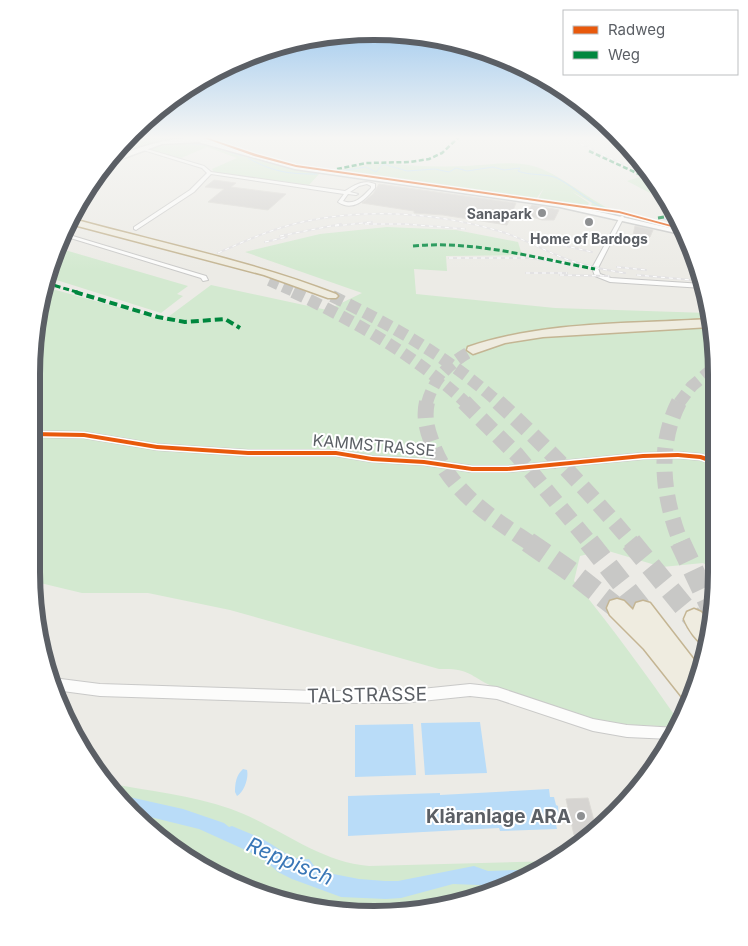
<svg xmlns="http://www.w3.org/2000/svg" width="748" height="946" viewBox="0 0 748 946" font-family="Inter,sans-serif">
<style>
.green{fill:#d3e9d0}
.water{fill:#b9dcf8}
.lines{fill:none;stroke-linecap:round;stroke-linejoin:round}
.stream{stroke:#b9dcf8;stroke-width:1}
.building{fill:#d6d4d1;stroke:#dcdad5}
.highway-tunnel-far3{stroke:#c8c8c6;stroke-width:10;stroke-dasharray:10 5;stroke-linecap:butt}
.highway-tunnel-far2{stroke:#c8c8c6;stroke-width:12;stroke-dasharray:12 6;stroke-linecap:butt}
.highway-tunnel-far1{stroke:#c8c8c6;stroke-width:16;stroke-dasharray:16 8;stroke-linecap:butt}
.highway-tunnel{stroke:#c8c8c6;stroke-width:21;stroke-dasharray:21 10;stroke-linecap:butt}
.street-casing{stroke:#c9c9c8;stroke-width:2}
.secondary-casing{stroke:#c7c8c7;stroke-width:3}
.highway-casing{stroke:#c4b593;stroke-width:3}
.street{fill:#fcfcfb;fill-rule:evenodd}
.secondary{fill:#fcfcfb;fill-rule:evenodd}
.highway{fill:#efece0;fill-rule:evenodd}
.rail-casing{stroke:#e3e2e3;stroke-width:2}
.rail{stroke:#fff;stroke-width:1;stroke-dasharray:4;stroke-linecap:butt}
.quiet-far2{stroke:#00873e;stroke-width:2.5;stroke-dasharray:5 2.5;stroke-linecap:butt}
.quiet-far1{stroke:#00873e;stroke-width:3;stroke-dasharray:6 3;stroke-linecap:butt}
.quiet{stroke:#00873e;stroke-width:4;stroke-dasharray:8 4;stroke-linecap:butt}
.cycleway-casing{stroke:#fff;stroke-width:3}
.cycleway{fill:#e8590c;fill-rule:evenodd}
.poi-dot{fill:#8e9092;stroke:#fff;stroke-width:2}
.labels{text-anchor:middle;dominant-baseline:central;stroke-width:4;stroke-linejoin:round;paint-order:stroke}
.far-poi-label{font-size:14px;font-weight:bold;fill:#5b5f65;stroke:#fff;text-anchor:end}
.street-label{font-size:16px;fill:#5b5f65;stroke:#fff}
.near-street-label{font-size:19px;fill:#5b5f65;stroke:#fff}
.near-poi-label{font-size:19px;font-weight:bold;fill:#5b5f65;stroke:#fff;text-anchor:end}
.near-water-label{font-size:21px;font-style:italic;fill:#3a77b7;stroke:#fff}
.rim{fill:none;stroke:#5b5f65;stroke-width:6}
</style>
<rect width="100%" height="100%" fill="#ecebe6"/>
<path class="green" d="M 128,137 L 171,137 L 105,162 Z
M 194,142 L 260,161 L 320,173 L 309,185 L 247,179 L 214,172 L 212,169 L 237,158 L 207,147 L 179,159 L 148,149 L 160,145 Z
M 382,163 C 410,166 438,167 466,166 C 491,165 518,159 542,169 C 568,180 589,200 614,211 L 590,208 L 592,203 L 571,191 L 589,203 L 587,207 L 538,199 L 544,188 L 536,199 L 335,171 L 355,166 Z
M 643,176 L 657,183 L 662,190 L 650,193 L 627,181 Z
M 387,227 L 456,230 L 518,242 L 522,255 L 446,256 L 447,271 L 414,269 L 416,294 L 555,308 L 708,313 L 716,351 L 712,568 L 703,563 L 662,567 L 605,550 L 580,556 L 574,581 C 612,627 646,674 680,723 L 678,727 C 646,725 611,726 579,715 C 551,706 520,699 492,686 C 468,675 470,668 439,669 L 230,610 L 148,593 L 82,593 L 32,581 L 32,352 L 45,287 L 164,320 L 211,285 L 327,310 L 362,293 L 245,252 L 320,234 Z
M 58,248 L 188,286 L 177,294 L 183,296 L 161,313 L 47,277 L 50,264 Z
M 107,783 C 148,791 192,795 231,809 C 278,826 318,862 369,866 L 556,861 L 546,869 L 463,903 L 374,915 L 286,903 L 203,869 L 132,815 Z"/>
<path class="water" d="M 480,722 L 487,773 L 425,775 L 421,723 Z
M 413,724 L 416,775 L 355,777 L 355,725 Z
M 243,769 L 247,770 C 249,778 244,792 237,796 L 235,792 C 235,784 236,775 243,769 Z
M 549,789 L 550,797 L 554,797 L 556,805 L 558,806 L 559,820 L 555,820 L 557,829 L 500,831 L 499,828 L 348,836 L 348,796 L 440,793 L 440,795 Z
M 116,794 L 183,809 L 224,823 L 229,827 L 232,826 C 243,831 256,835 266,841 C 281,849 291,861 309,859 L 318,871 L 359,879 L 385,881 L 398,881 L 474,866 L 488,871 L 519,870 L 524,872 L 528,870 L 536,873 L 505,886 L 453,884 L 401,898 L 386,899 L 341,897 L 292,879 L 278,872 L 261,857 L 199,829 L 130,812 Z"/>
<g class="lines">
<path class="stream" d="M 170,137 L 178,143 L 208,145 L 242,156
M 248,158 C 273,172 288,174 317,174
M 340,171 L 366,167 L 376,172 L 383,164 L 407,171 L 435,169 L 449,172 L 456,168 L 467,171 L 493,167 L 504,170 L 520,168 L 518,171 C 530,176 545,173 557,178 C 576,188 590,204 611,211
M 633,216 L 648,219
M 664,219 L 679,221"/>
</g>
<path class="building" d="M 214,180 L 236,183 L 231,187 L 286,194 L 268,210 L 208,202 L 224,189 L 205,187 Z
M 379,184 L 516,203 L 507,225 L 443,215 L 414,213 L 414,211 L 362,203 L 373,194 Z
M 532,205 L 559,210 L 554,220 L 542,220 L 525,215 Z
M 635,226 L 653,230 L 650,237 L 645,238 L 633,235 Z
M 588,798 L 597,832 L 593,835 L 574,835 L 566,799 Z"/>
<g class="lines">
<path class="highway-tunnel-far3" d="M 269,281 L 296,293"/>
<path class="highway-tunnel-far2" d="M 293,292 C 355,321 416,356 466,403
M 332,296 C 393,326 448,357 499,403
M 427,403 C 434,378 450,362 473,350
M 679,403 L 692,386 L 716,366"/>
<path class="highway-tunnel-far1" d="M 427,402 C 424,415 426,427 431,440 C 447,489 489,516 530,543
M 464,402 L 517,455 L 590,543
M 498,402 C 546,446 590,493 632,543
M 679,402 C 656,447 663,498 681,543"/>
<path class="highway-tunnel" d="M 528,542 L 574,574 L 617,608
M 589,542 L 643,610
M 631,542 L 694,619
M 680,542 L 711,608"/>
<defs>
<path id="street" d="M 140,147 L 204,166 L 211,172 L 345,191 C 355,185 363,179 375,184 L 375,188 C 365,200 353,212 338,202 L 344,194 L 211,174 L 194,192 L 136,230 L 134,229 L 134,227 L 190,190 L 207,173 L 202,168 L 140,149 ZM 367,184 L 371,186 L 371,188 C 363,196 355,206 343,201 L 348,194 L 356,195 L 358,194 L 350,192 L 359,186 Z
M 622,216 L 624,217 L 598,268 L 600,274 L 611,278 L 703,284 L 703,288 L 610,282 L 595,276 L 592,268 L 620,217 Z
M 66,234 L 206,276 L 208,280 L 203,281 L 201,278 L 64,236 Z
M 32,431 L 84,432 L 157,444 L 248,450 L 336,450 L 372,456 L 424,459 L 472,466 L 507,466 L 643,453 L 678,452 L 701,454 L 714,458 L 714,465 L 700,460 L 678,458 L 643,459 L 507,472 L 472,472 L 424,465 L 372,462 L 336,456 L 248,456 L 157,450 L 84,438 L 32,437 Z
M 53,678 L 100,684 L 316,691 L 402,691 L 470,684 L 497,687 L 593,719 L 627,725 L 677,728 L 671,739 L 627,737 L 593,731 L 497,699 L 470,696 L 402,703 L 316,703 L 100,696 L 55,690 L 51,679 Z"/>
<path id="secondary" d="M 198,138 L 295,165 L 560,203 L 683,231 L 685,235 L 560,207 L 295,169 L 198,142 L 162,144 L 102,166 L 107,160 C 137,148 165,137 198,138 Z"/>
<path id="highway" d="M 73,219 C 161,243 251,261 336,294 L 338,296 L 336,298 L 328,298 L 264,275 L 70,224 Z
M 710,319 L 710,327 L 543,337 L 505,343 L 473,354 L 467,350 L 468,347 C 545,321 629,324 710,319 Z
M 617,599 L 624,601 L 633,610 L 636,603 L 643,601 L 650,603 L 701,669 L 690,704 L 686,702 L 644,649 L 610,615 L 607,608 L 610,601 Z
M 694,609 L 701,612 L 711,623 L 710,639 L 708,647 C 697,643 688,629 684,619 L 687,612 Z"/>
</defs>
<use href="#street" class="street-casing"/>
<use href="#secondary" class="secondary-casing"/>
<use href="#highway" class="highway-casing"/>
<use href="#street" class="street"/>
<use href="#secondary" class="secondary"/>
<use href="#highway" class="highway"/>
<defs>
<path id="rail" d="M 566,137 L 654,179
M 365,224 L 405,224 L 465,229
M 335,226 L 372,222
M 280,236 L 341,224
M 532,238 L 592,252
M 265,242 L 287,237
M 218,253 C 247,240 276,227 307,221 C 370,208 438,213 499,231 C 523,238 543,250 566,259 C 585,266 605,270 625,273
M 449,258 L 529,258 L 566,263
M 617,267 L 646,270
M 526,273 L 567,273
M 560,275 L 609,276
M 637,275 L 702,281"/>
</defs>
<use href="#rail" class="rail-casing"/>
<use href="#rail" class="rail"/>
<path class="quiet-far2" d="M 589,151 L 656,182
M 337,169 L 366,163 L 410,162 L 429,159 L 442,153 L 459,137"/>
<path class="quiet-far1" d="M 658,218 L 677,215
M 413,246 C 474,240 535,258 595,269
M 46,283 L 80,293"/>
<path class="quiet" d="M 75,292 L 158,317 L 185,322 L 225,319 L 240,328"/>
<defs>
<path id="cycleway" d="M 201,137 L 205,137 L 256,154 L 296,165 L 619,211 L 682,228 L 683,230 L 619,213 L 296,167 L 254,156 Z
M 32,432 L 84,433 L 157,445 L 248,451 L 336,451 L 372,457 L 424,460 L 472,467 L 507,467 L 643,454 L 678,453 L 701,455 L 714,459 L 714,464 L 700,459 L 678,457 L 643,458 L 507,471 L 472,471 L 424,464 L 372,461 L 336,455 L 248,455 L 157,449 L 84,437 L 32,436 Z"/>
</defs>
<use href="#cycleway" class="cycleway-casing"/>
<use href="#cycleway" class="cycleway"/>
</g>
<linearGradient id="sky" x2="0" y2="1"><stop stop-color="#95c4ee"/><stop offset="0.51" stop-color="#f6f6f4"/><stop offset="1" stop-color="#f6f6f4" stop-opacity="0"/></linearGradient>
<rect width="748" height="270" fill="url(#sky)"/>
<g class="poi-dot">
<circle cx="542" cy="213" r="5"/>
<circle cx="589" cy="222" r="5"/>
<circle cx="581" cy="816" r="5"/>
</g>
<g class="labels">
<g class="far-poi-label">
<text x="532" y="213">Sanapark</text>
<text x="589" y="238" text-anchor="middle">Home of Bardogs</text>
</g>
<g class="street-label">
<text transform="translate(374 445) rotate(5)">KAMMSTRASSE</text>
</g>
<g class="near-street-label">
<text transform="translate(367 695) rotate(-1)">TALSTRASSE</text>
</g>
<g class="near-poi-label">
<text x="571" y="816">Kläranlage ARA</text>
</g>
<g class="near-water-label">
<text transform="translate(290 861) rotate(23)">Reppisch</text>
</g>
</g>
<path d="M0 0H748V946H0ZM374 40H374A334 334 0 0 1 708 374V572A334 334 0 0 1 374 906H374A334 334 0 0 1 40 572V374A334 334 0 0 1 374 40Z" fill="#fff" fill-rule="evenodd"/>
<path class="rim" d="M374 40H374A334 334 0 0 1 708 374V572A334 334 0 0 1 374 906H374A334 334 0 0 1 40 572V374A334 334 0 0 1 374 40Z"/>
<rect x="563" y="10" width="175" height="65" fill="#ffffff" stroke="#bdbfc1"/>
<rect x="573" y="26" width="25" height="8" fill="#e8590c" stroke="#bdbfc1"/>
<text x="608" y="35" font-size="15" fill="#5b5f65">Radweg</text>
<rect x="573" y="51" width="25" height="8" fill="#00873e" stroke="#bdbfc1"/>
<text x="608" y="60" font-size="15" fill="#5b5f65">Weg</text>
</svg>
